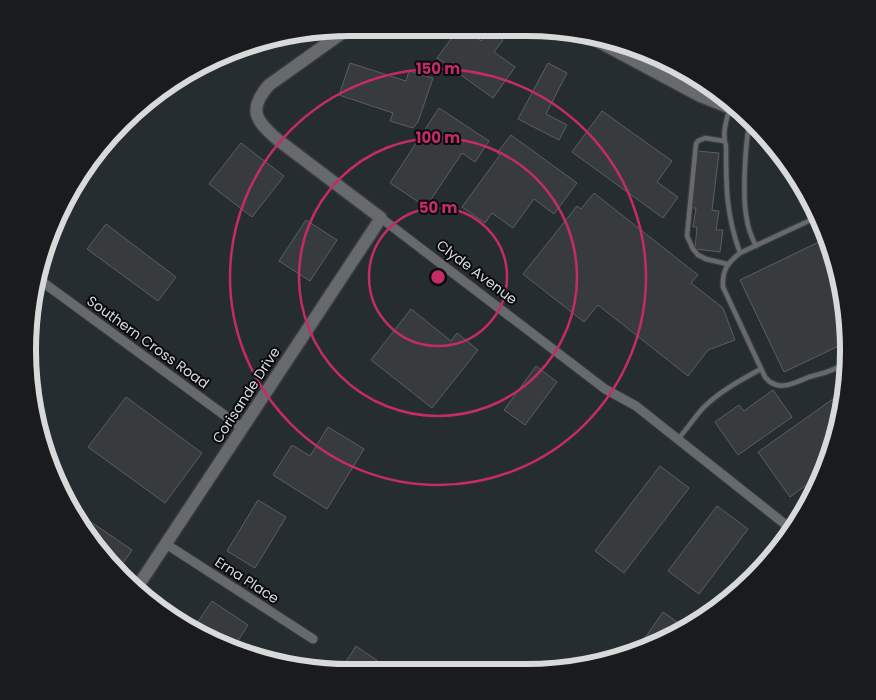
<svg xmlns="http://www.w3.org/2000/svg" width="876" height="700" viewBox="0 0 876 700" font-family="Poppins,sans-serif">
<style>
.built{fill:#252d31}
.building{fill:#383b3d;stroke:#5c5f61}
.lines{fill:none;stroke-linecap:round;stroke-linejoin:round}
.lane-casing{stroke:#3a3c3d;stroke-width:7}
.street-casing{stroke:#3a3c3d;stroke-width:11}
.secondary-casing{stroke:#3a3c3d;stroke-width:15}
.lane{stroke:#676a6c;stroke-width:4.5}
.street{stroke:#676a6c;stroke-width:9}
.secondary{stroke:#676a6c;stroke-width:12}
.ring{fill:none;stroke:#c42b68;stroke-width:2.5}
.labels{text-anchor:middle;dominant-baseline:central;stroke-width:4;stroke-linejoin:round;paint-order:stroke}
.street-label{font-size:14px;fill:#d7d9da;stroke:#090a0b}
.rim{fill:none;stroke:#d7d9da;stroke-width:6}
.centre{fill:#c42b68;stroke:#090a0b;stroke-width:2.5}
.ring-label{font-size:15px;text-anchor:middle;font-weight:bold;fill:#c42b68;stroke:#090a0b;stroke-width:4;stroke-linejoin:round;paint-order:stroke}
</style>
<rect width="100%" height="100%" fill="#1e2122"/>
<path class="built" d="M 350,28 L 547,28 L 630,45 L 725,99 L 693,85 L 622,45 L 616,57 L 677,92 L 717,111 L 751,123 L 805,189 L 846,308 L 837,434 L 782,547 L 687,629 L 610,661 L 547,672 L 287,666 L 226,648 L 154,606 L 108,563 L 71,511 L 38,433 L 28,350 L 39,266 L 71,189 L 122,122 L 189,71 L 267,38 Z"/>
<path class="building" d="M 459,28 L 463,28 L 481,41 L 489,30 L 503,40 L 494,52 L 515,67 L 493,98 L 437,58 Z
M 350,63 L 406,81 L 409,71 L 433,78 L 418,122 L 413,128 L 390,121 L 393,113 L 339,95 Z
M 548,63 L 567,73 L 546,114 L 567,125 L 559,140 L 518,119 Z
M 439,108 L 489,141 L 475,162 L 462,153 L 426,207 L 390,183 Z
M 602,111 L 672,161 L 657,182 L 678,197 L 663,218 L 572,152 Z
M 133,113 L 126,127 L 120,124 L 122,122 Z
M 511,135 L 577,183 L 554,214 L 534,199 L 513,228 L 492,213 L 485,223 L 462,207 L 500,155 L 497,153 Z
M 241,143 L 284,176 L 252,217 L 209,184 Z
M 697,151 L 719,153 L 712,210 L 719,211 L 716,230 L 723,230 L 720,252 L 695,249 L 697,227 L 693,227 L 696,208 L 690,208 Z
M 594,193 L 698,275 L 691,283 L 723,308 L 735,340 L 708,350 L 688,376 L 598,305 L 584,322 L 523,274 L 577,206 L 581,209 Z
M 306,220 L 337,240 L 310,281 L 279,261 Z
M 106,224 L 176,277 L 158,301 L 87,249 Z
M 823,240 L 846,308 L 843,344 L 784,372 L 740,280 Z
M 411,309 L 451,341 L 457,333 L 478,350 L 432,408 L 371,360 Z
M 536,366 L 557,382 L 525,425 L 504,410 Z
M 773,390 L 792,417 L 738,455 L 715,422 L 739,405 L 744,411 Z
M 840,394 L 837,434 L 809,492 L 805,486 L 790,497 L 758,452 Z
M 126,397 L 202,453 L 165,503 L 88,447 Z
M 328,427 L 364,449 L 327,509 L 273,475 L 292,445 L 310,456 Z
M 660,466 L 689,488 L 624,573 L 595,551 Z
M 258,500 L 286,517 L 255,568 L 227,551 Z
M 717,506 L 748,529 L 699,594 L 668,571 Z
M 69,507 L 132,550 L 117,572 L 108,563 Z
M 212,601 L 248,625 L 232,650 L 193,629 Z
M 663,612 L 687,629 L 636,651 Z
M 356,646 L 385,666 L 384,668 L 342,668 Z"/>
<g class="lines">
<defs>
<path id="lane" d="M 729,110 C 726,122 722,134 726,146 C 726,187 726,214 740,253
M 750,121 C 745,143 742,198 747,220 C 748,229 752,238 756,246
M 724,141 L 705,138 L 698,141 L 696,144 L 687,236 L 693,249 L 698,255 L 706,259 L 727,264
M 815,218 L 740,253 C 727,263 722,271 723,287 L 765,377 C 778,393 794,383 809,377 C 822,373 829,373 842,365
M 678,439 C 687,429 694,418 703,408 C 720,391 741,380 761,369"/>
<path id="street" d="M 381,218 L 605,389 L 636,406 L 791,529
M 37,278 L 242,428
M 166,544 L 313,639"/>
<path id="secondary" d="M 588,36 L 700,96 L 743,113
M 136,589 L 381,218 L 278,140 C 256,121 247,110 269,85 L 349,28"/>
</defs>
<use href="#lane" class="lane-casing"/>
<use href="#street" class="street-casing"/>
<use href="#secondary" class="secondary-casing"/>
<use href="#lane" class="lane"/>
<use href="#street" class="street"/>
<use href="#secondary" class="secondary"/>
</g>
<g class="ring">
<circle cx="438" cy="277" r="69"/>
<circle cx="438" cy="277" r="139"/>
<circle cx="438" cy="277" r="208"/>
</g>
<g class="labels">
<g class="street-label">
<text transform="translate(477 272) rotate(37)">Clyde Avenue</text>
<text transform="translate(148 342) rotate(36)">Southern Cross Road</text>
<text transform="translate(246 395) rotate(-57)">Corisande Drive</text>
<text transform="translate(247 580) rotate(33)">Erna Place</text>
</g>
</g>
<path d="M0 0H876V700H0ZM350 36H526A314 314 0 0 1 840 350V350A314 314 0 0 1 526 664H350A314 314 0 0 1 36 350V350A314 314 0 0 1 350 36Z" fill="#191b1c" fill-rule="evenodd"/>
<path class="rim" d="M350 36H526A314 314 0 0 1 840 350V350A314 314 0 0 1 526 664H350A314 314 0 0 1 36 350V350A314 314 0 0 1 350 36Z"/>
<circle cx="438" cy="277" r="8" class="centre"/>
<g class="ring-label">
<text x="438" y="74">150 m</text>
<text x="438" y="143">100 m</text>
<text x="438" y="213">50 m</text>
</g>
</svg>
